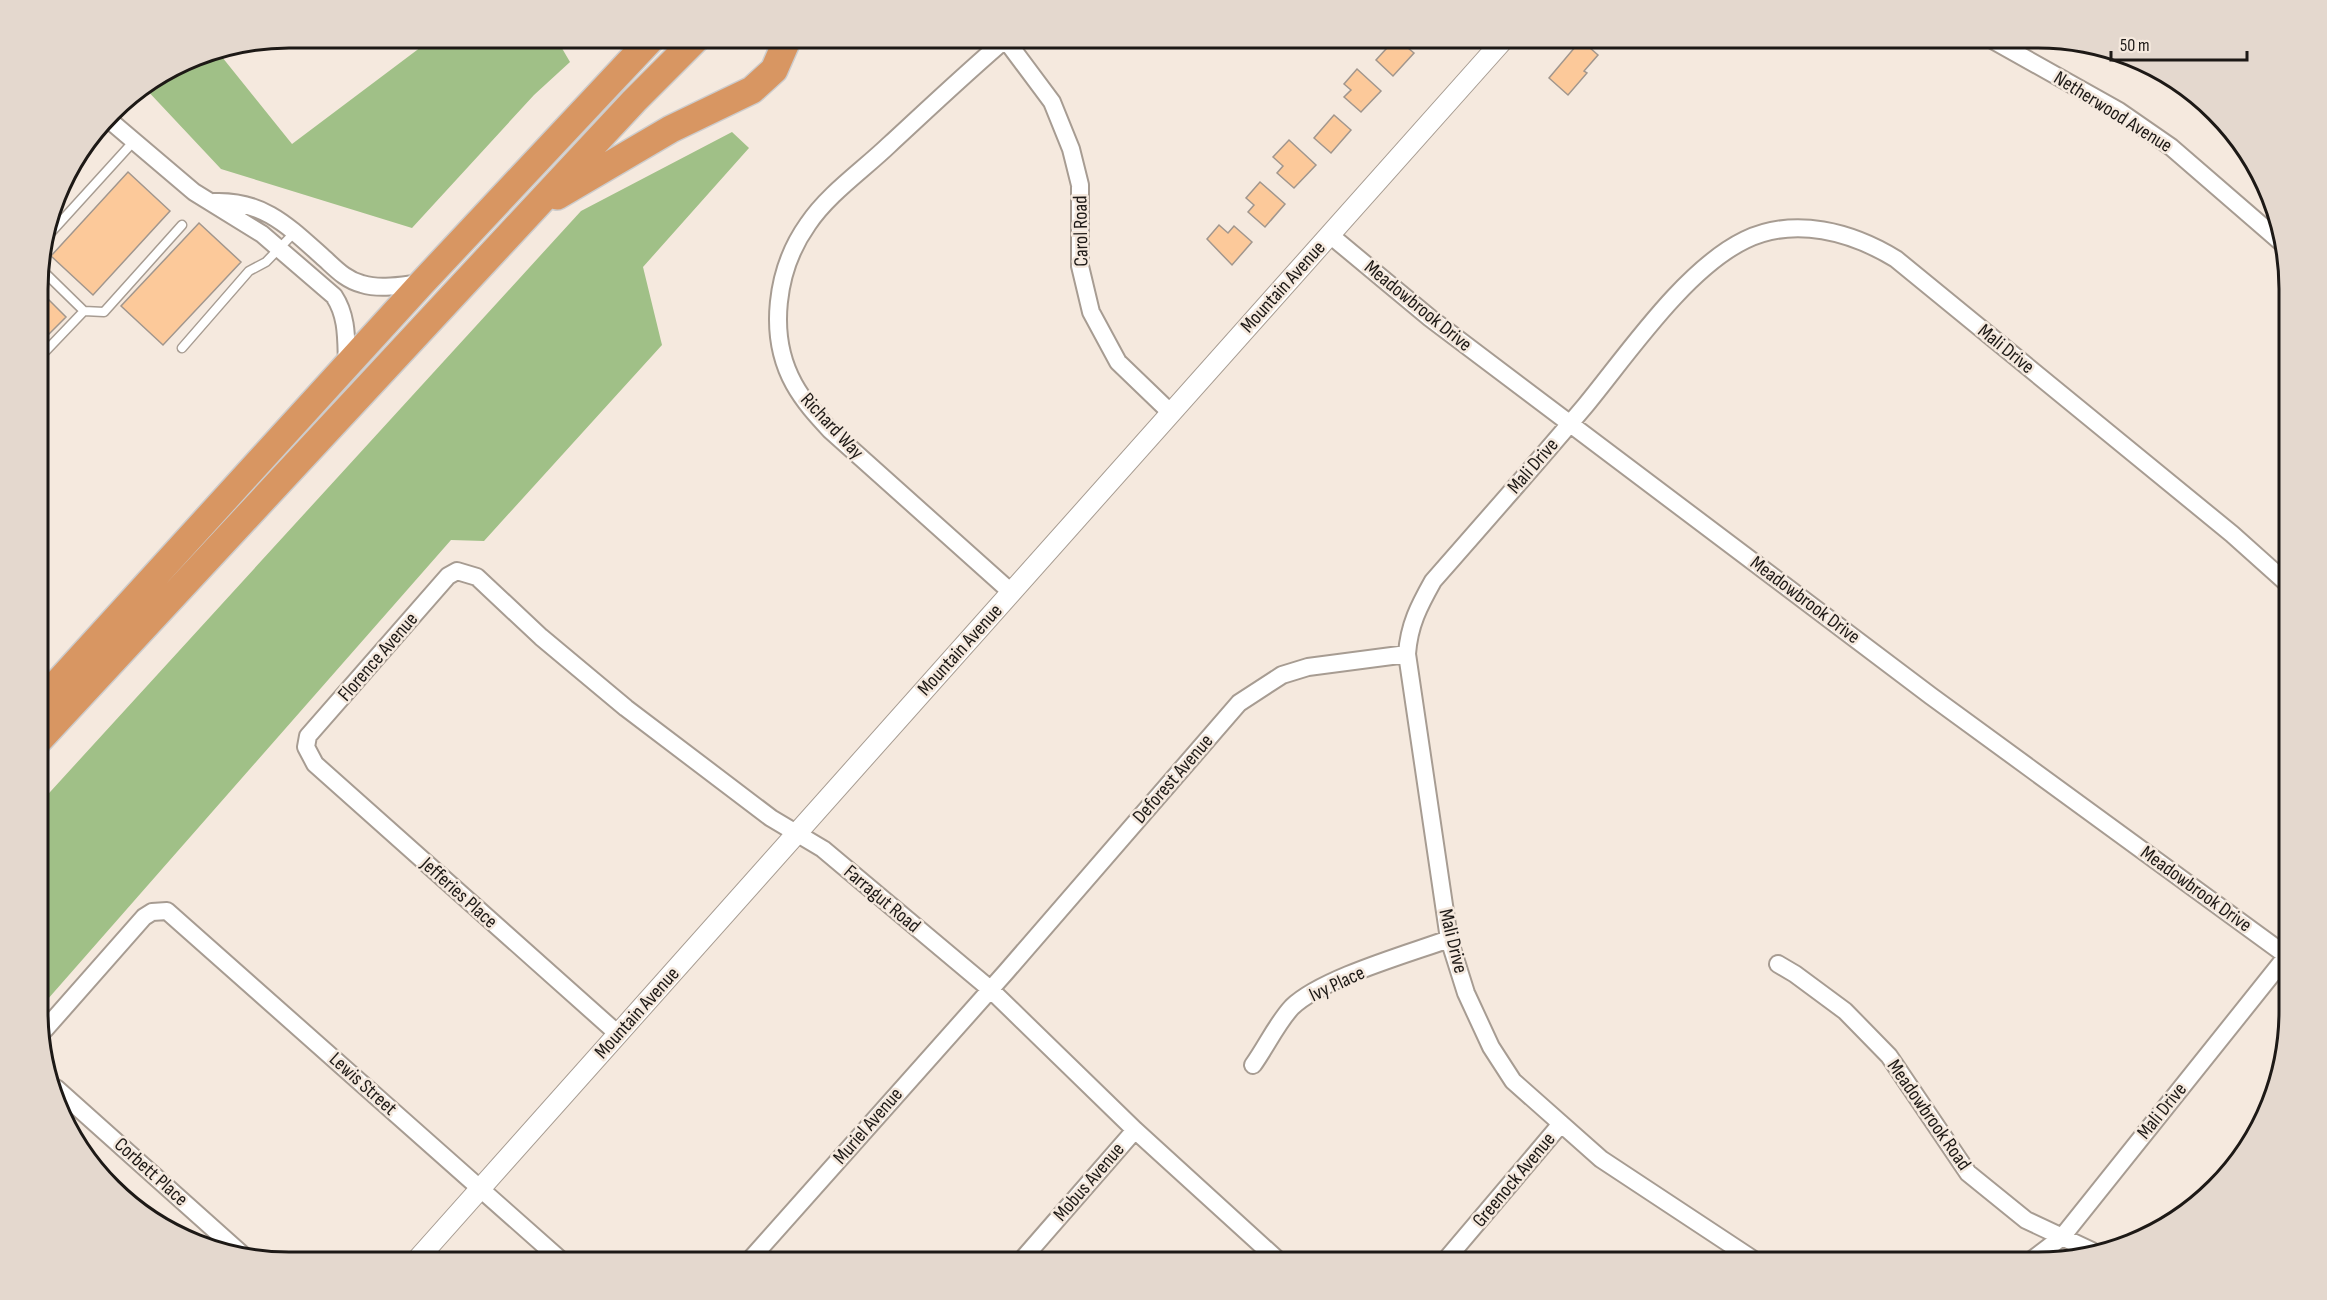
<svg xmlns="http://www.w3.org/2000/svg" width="2327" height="1300" viewBox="0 0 2327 1300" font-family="'Sofia Sans Condensed',sans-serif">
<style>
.forest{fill:#a0c087}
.building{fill:#fcc99a;stroke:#a1968d;stroke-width:1.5}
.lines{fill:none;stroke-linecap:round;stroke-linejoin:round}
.service-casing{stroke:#a79c92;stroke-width:11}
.minor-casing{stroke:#a79c92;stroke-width:20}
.tertiary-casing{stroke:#a79c92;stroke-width:22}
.trunk-casing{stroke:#cdcccc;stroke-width:30}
.service{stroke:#fff;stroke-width:8}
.minor{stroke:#fff;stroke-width:16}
.tertiary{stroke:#fff;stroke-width:20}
.trunk{stroke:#d89662;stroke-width:27}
.labels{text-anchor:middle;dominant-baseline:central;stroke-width:5;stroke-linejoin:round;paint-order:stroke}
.street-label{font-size:20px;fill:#1d1916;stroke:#f5e9de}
.rim{fill:none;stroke:#1d1916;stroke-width:3}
</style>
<rect width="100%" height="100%" fill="#f5e9de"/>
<path class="forest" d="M 433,38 L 556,38 L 570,62 L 534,95 L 412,228 L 221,169 L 144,87 L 193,57 L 218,52 L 292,144 Z
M 732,132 L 749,148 L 643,267 L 662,345 L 484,541 L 451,540 L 40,1008 L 40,803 L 581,211 Z"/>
<path class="building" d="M 1396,38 L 1414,53 L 1393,76 L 1376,60 Z
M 1581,40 L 1598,55 L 1584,71 L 1587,73 L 1568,95 L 1549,78 Z
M 1357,69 L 1381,91 L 1361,112 L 1344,97 L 1351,90 L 1344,84 Z
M 1334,115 L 1351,130 L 1331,153 L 1314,138 Z
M 1289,140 L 1316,165 L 1294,188 L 1277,173 L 1283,166 L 1273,157 Z
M 128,172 L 170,211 L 93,295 L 51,256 Z
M 1260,182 L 1285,204 L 1265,227 L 1248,212 L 1254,205 L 1246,198 Z
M 199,223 L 241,262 L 163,345 L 121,306 Z
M 1219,225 L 1228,233 L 1234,226 L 1252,242 L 1232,265 L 1207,239 Z
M 40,291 L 66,317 L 40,343 Z"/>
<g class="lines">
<defs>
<path id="service" d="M 45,239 L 134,141
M 40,268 L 84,311 L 104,312 L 182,225
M 182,348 L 249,271 L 266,262 L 295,232
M 40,357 L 84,311"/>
<path id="minor" d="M 1007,38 C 967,72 928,109 889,145 C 863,170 828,194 808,224 C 776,269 767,335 794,384 C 804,402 817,416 830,430 L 1011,592
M 1989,38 L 2119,111 L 2171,147 L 2283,244
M 1005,39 L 1052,102 L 1071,149 L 1080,185 L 1080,266 L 1091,312 L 1118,362 L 1171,413
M 108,119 L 194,192 L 262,234 L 334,296 C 348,317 346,341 347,365
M 214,202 C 264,200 289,227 325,259 C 336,269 346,280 362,284 C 381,290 403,285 422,283
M 1330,235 L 1430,318 L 1931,696 L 2287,956
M 1778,964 L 1795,974 L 1845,1011 L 1889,1056 L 1968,1173 L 2026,1220 L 2092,1251
M 618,1034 L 315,764 L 306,747 L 308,736 L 448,576 L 457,571 L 477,577 L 541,637 L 626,708 L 771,818 L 823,849 L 990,989 L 1135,1130 L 1280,1262
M 40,1035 L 144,917 L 152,912 L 167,911 L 563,1262
M 1253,1065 C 1266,1047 1277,1023 1292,1007 C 1322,978 1408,954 1449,939
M 56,1088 L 245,1257
M 748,1262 L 1006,972 L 1239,703 L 1282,675 L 1308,667 L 1407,654
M 1020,1262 L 1135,1130
M 1444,1262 L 1560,1125
M 1757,1262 L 1601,1159 L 1513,1081 L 1491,1047 L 1466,993 L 1449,939 L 1407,654 C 1409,625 1419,606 1433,581 C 1484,523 1535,465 1585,406 C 1627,355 1685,269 1745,240 C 1795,216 1852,232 1896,259 L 2232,534 L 2289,585
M 2029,1262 L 2062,1237 L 2289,953"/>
<path id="tertiary" d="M 415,1262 L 1505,38"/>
<path id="trunk" d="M 557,196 L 671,129 L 752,90 L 774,70 L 788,38
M 40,702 L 422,283 L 652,38
M 40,739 L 634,101 L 697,38"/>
</defs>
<use href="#service" class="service-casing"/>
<use href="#minor" class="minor-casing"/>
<use href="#tertiary" class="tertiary-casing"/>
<use href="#trunk" class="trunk-casing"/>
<use href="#service" class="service"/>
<use href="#minor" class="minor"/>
<use href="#tertiary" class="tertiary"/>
<use href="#trunk" class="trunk"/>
</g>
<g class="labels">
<g class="street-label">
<text transform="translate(2113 112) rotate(32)">Netherwood Avenue</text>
<text transform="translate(1081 231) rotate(-91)">Carol Road</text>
<text transform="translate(1283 287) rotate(-48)">Mountain Avenue</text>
<text transform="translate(1418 306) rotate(39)">Meadowbrook Drive</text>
<text transform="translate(2006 349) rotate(39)">Mali Drive</text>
<text transform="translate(832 426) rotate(47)">Richard Way</text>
<text transform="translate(1533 466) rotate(-49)">Mali Drive</text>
<text transform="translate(1805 600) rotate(37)">Meadowbrook Drive</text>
<text transform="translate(960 650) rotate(-48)">Mountain Avenue</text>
<text transform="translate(378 657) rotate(-49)">Florence Avenue</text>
<text transform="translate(1173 779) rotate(-49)">Deforest Avenue</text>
<text transform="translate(2196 889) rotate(36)">Meadowbrook Drive</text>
<text transform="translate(459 893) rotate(42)">Jefferies Place</text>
<text transform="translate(882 899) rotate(40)">Farragut Road</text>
<text transform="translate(1453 941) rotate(76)">Mali Drive</text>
<text transform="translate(1337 984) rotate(-25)">Ivy Place</text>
<text transform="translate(637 1013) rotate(-48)">Mountain Avenue</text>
<text transform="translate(363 1084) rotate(42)">Lewis Street</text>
<text transform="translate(2162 1111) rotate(-51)">Mali Drive</text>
<text transform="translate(1929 1115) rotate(55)">Meadowbrook Road</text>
<text transform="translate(868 1126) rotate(-49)">Muriel Avenue</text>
<text transform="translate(151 1172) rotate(42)">Corbett Place</text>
<text transform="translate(1514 1180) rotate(-50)">Greenock Avenue</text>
<text transform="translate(1089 1182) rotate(-49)">Mobus Avenue</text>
</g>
</g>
<path d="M0 0H2327V1300H0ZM289 48H2038A241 241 0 0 1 2279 289V1011A241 241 0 0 1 2038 1252H289A241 241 0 0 1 48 1011V289A241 241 0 0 1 289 48Z" fill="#e4d8ce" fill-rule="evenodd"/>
<path class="rim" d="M289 48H2038A241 241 0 0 1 2279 289V1011A241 241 0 0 1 2038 1252H289A241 241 0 0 1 48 1011V289A241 241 0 0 1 289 48Z"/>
<path d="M2111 51v9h136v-9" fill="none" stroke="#1d1916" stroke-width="3"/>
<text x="2120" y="51" font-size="18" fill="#1d1916" stroke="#f5e9de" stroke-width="4.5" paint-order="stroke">50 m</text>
</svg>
